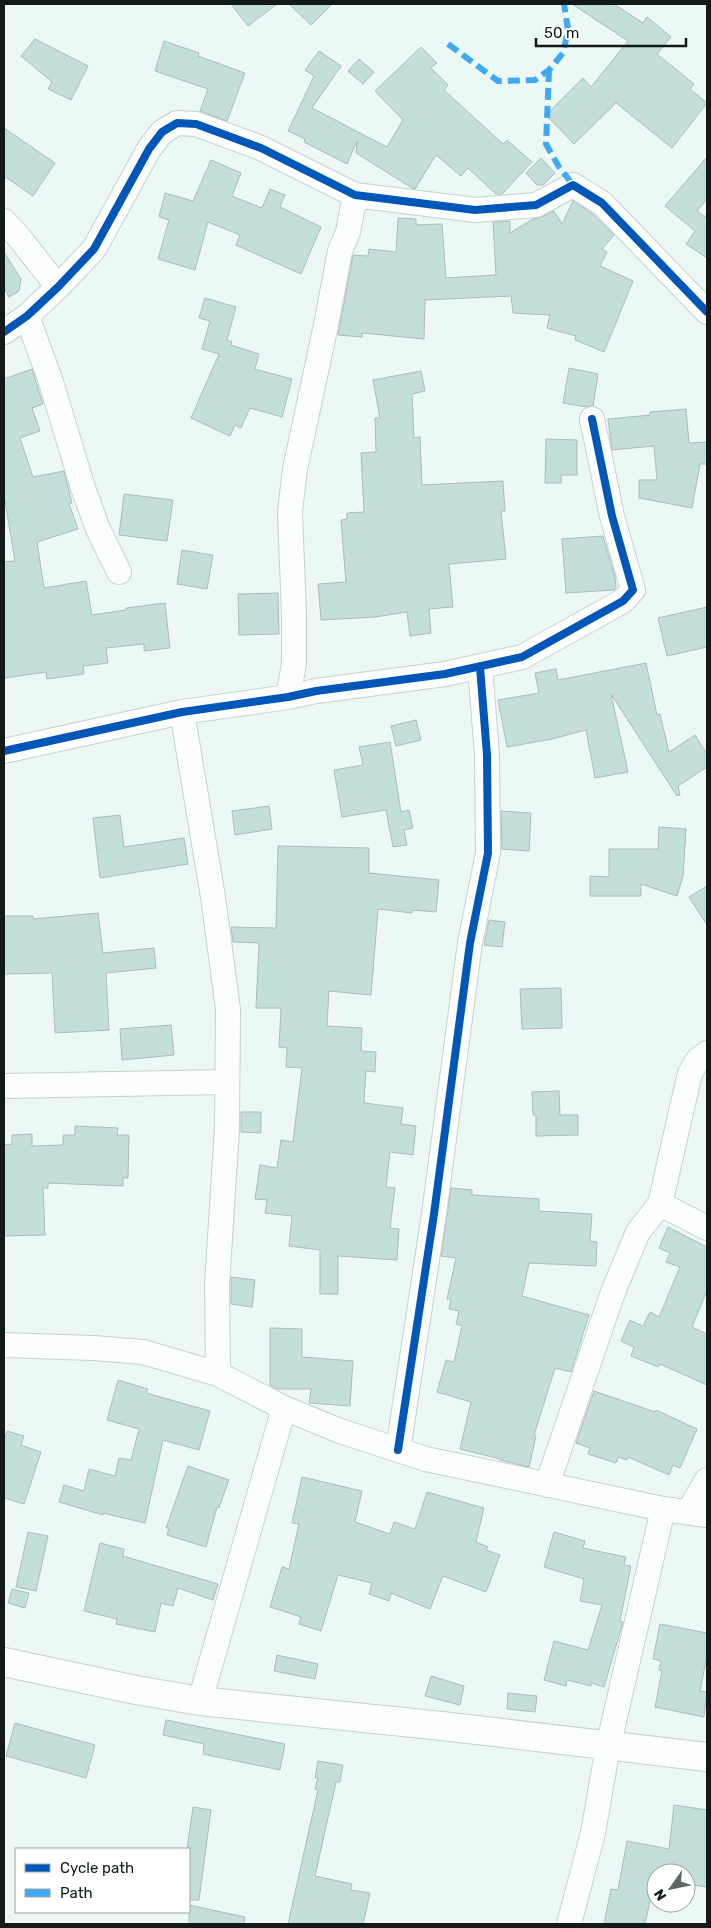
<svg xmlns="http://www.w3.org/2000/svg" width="711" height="1928" viewBox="0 0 711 1928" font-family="Rubik,sans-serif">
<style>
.building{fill:#c2dfdb;stroke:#b1bbba}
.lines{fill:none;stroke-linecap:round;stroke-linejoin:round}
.minor-casing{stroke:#c7d2d0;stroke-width:26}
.secondary-casing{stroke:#c7d2d0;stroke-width:30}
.minor{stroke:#fcfefe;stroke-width:24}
.secondary{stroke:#fcfefe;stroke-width:28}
.quiet{stroke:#3fa9f5;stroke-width:6;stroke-dasharray:12 6;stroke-linecap:butt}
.cycleway-casing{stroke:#fff;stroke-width:11}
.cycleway{stroke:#0057b8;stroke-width:8}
</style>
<rect width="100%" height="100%" fill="#ebf8f6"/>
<path class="building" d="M 231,4 L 277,4 L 248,26 Z
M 289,4 L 332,4 L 311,25 Z
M 572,4 L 614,4 L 643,23 L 647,17 L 671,37 L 657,54 L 694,84 L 690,89 L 707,103 L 672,148 L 616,103 L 574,144 L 546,115 L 583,78 L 591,87 L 628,41 Z
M 35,39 L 88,66 L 71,100 L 48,89 L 52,82 L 21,56 Z
M 164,41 L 199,53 L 198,56 L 245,73 L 227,121 L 200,111 L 208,89 L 155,71 Z
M 421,47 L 437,63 L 431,68 L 448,85 L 444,90 L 503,144 L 507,140 L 532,162 L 502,194 L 496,194 L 468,168 L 461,176 L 436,155 L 415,189 L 412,188 L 356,153 L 357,141 L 347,164 L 304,142 L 305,139 L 288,131 L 314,76 L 305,70 L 319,51 L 341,66 L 312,108 L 387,147 L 403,120 L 375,91 Z
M 359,59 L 374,72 L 363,84 L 348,71 Z
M 4,128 L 55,163 L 33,196 L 4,176 Z
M 707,157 L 707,199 L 697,211 L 705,217 L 707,213 L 707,258 L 686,244 L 695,231 L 665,206 Z
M 541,158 L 555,173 L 543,185 L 537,185 L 526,173 Z
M 211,160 L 241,173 L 232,196 L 262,208 L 270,189 L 285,195 L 280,207 L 321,227 L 301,274 L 236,245 L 240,235 L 208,222 L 195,270 L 158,259 L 169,220 L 159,217 L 165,193 L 193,201 Z
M 573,201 L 593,214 L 614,235 L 602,249 L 607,252 L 600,266 L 633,281 L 604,352 L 575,340 L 576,336 L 547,328 L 550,315 L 513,313 L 511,296 L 425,300 L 424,339 L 362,333 L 362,337 L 338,335 L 353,255 L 368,256 L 369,249 L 396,252 L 398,218 L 416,219 L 416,225 L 442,224 L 446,278 L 496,275 L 493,222 L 510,221 L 510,233 L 533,219 L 542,217 L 554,211 L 562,224 Z
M 4,252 L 21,279 L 19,291 L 9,297 L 4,288 Z
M 205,298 L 236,307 L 227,340 L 232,342 L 231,345 L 259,354 L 255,369 L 292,379 L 282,417 L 250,408 L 241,428 L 235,425 L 230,436 L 191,418 L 219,354 L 202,349 L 210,321 L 199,318 Z
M 569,368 L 598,374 L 593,406 L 586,407 L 563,403 Z
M 32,369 L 43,404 L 32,408 L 40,431 L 20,438 L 33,477 L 64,471 L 72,503 L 69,504 L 78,529 L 37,542 L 44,588 L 86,581 L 92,615 L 126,610 L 126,608 L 165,603 L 170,648 L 144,651 L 144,644 L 106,648 L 108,663 L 83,666 L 84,674 L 47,679 L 46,672 L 4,678 L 4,562 L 15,561 L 4,495 L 4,379 Z
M 421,371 L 425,391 L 412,394 L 414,438 L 420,437 L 422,485 L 503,481 L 505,511 L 501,511 L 506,559 L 449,564 L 453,607 L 429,609 L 431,633 L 410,636 L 407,612 L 375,617 L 321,620 L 318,584 L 346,582 L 341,520 L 347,519 L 347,513 L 364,512 L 361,453 L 376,452 L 375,418 L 380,418 L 373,380 Z
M 686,409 L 689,443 L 707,442 L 707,464 L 700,464 L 692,508 L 639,498 L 639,480 L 657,480 L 654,446 L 612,450 L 608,419 L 650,415 L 650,412 Z
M 546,439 L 577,440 L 577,475 L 561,475 L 561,483 L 545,483 Z
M 124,494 L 173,500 L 167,541 L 119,535 Z
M 603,536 L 615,577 L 616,588 L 614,590 L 566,593 L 562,539 Z
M 182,550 L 213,555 L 207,589 L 177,584 Z
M 278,593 L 279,634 L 239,635 L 238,594 Z
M 707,607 L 707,647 L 667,656 L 658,618 Z
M 646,663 L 657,715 L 660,714 L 669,752 L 695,735 L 707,754 L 707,767 L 678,786 L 680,795 L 677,796 L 611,694 L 628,772 L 595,778 L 586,730 L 552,739 L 507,747 L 498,700 L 539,693 L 535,673 L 556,669 L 558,680 Z
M 416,720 L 421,740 L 396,746 L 391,726 Z
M 390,742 L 401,812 L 409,810 L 413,828 L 404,830 L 407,845 L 393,847 L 386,810 L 342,817 L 334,770 L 363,765 L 359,747 Z
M 269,806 L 272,829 L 235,835 L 232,811 Z
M 501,811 L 531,813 L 529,851 L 502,849 Z
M 120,815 L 124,847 L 184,838 L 188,864 L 100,878 L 93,818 Z
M 659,827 L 686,829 L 683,876 L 677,896 L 641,884 L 641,896 L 590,896 L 590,876 L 609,877 L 609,849 L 658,849 Z
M 278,846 L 369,848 L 369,873 L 439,880 L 436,912 L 412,910 L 412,913 L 378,909 L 371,995 L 329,991 L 327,1026 L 362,1028 L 361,1051 L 376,1052 L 375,1072 L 366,1071 L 364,1103 L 403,1108 L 401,1124 L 416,1126 L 413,1155 L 390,1152 L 386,1187 L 395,1188 L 390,1228 L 399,1229 L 397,1260 L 338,1256 L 338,1294 L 320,1294 L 320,1250 L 289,1246 L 292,1216 L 265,1213 L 267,1200 L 255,1199 L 260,1165 L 277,1168 L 281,1140 L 293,1142 L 302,1068 L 286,1067 L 287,1048 L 279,1047 L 281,1008 L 256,1008 L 259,943 L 233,942 L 231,927 L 276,928 Z
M 707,886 L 707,925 L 689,897 Z
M 98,913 L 103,953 L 154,948 L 156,968 L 106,973 L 109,1030 L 55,1033 L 52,973 L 4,974 L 4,916 L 33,916 L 33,919 Z
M 489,920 L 505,922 L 502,947 L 484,945 Z
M 561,988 L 562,1028 L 522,1029 L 520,989 Z
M 171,1025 L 174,1055 L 122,1060 L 120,1029 Z
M 559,1091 L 560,1115 L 578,1115 L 578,1135 L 536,1136 L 536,1115 L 533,1115 L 532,1092 Z
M 241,1112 L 261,1112 L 261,1133 L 241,1132 Z
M 75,1126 L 118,1128 L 117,1135 L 129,1135 L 128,1178 L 123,1178 L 123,1186 L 48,1183 L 48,1188 L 43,1188 L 45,1235 L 4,1236 L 4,1145 L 12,1144 L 12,1135 L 32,1134 L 32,1146 L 63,1145 L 63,1135 L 75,1135 Z
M 451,1188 L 472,1190 L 472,1195 L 539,1199 L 539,1211 L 592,1214 L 590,1241 L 597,1242 L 596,1266 L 529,1263 L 522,1296 L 589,1315 L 571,1372 L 555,1368 L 534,1435 L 536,1436 L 529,1467 L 500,1460 L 500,1459 L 460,1449 L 471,1402 L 437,1392 L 446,1360 L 454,1362 L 462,1326 L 456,1324 L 459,1311 L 449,1309 L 451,1299 L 447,1299 L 456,1258 L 441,1256 Z
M 668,1227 L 707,1247 L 707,1290 L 692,1327 L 707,1334 L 707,1385 L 660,1364 L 658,1367 L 631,1356 L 634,1347 L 621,1341 L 630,1320 L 643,1326 L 650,1312 L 659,1317 L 680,1267 L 666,1262 L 670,1253 L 659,1248 Z
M 231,1277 L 255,1280 L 252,1307 L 231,1304 Z
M 270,1328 L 302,1329 L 302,1357 L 353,1361 L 350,1406 L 309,1403 L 311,1389 L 276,1389 L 270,1385 Z
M 118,1380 L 148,1389 L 146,1393 L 210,1411 L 199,1450 L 163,1440 L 145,1523 L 103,1513 L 103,1515 L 59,1502 L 64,1485 L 84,1491 L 89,1469 L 115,1476 L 119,1458 L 131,1460 L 139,1429 L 107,1420 Z
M 594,1391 L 655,1412 L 656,1410 L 697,1429 L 680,1468 L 673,1465 L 669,1475 L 628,1457 L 627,1460 L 618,1457 L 616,1463 L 588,1454 L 590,1448 L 576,1443 Z
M 7,1431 L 24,1436 L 21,1445 L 41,1452 L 24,1504 L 4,1498 L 4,1441 Z
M 188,1466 L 229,1480 L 219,1508 L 217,1507 L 206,1547 L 167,1535 L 169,1528 L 166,1528 Z
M 302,1477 L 362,1491 L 355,1522 L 390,1534 L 394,1522 L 415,1529 L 427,1492 L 484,1508 L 476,1542 L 488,1547 L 486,1550 L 500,1555 L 486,1592 L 443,1576 L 430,1609 L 391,1593 L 389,1601 L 369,1594 L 372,1583 L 338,1575 L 321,1631 L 299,1624 L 301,1617 L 270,1607 L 282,1567 L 289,1569 L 299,1524 L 292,1523 Z
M 28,1532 L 48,1536 L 36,1591 L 16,1587 Z
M 554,1532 L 585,1541 L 583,1548 L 626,1557 L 624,1565 L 631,1566 L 620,1621 L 623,1622 L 604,1687 L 591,1683 L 591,1686 L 567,1680 L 566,1686 L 544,1680 L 554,1641 L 588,1650 L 602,1605 L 580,1601 L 584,1579 L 544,1567 Z
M 100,1543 L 124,1549 L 123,1556 L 218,1584 L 213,1600 L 178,1588 L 173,1606 L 161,1603 L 155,1632 L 116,1624 L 117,1619 L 84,1611 Z
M 12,1589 L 29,1593 L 25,1608 L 8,1603 Z
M 660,1624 L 707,1633 L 707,1656 L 700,1691 L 707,1692 L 704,1717 L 655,1707 L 662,1671 L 659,1670 L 661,1661 L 653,1659 Z
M 277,1655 L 318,1664 L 315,1679 L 274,1671 Z
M 431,1676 L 464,1686 L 460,1705 L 425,1696 Z
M 508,1693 L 537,1696 L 535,1712 L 507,1709 Z
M 166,1720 L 285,1744 L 280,1770 L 203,1754 L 204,1744 L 163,1735 Z
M 15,1723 L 95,1745 L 86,1778 L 6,1756 Z
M 318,1761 L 343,1765 L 340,1782 L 336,1782 L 315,1876 L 352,1884 L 351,1890 L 370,1893 L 363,1924 L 288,1924 L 318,1790 L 315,1789 L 318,1778 L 315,1778 Z
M 674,1805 L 707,1810 L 707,1887 L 686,1884 L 686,1873 L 656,1873 L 645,1924 L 604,1924 L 611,1889 L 618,1890 L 627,1841 L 669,1849 Z
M 193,1807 L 211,1810 L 199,1900 L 189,1900 L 187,1849 Z
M 189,1905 L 245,1917 L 244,1924 L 189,1924 Z"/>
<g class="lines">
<defs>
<path id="minor" d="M 4,221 L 18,236 L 58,287
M 27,316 L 51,382 L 83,488 L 98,529 L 119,572
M 4,332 L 27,316 L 58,287 L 94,249 L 149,149 L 162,132 L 177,123 L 196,124 L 261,148 L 355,195 L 475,210 L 536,205 L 573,185 L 602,203 L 707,312
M 288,697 L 294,664 L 294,615 L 290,512 L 295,469 L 326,325 L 340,251 L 348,232 L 355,195
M 182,712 L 213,897 L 228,1009 L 227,1129 L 217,1284 L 218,1374
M 4,751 L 182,712 L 288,697 L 316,691 L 445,674 L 522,657 L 623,601 L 633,590 L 612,516 L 592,419
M 4,1086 L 227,1082
M 660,1204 L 707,1228
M 4,1345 L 93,1348 L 143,1352 L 218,1374 L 284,1408 L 340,1431 L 426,1459 L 663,1509 L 707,1515
M 398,1450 L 434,1214 L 470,943 L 488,853 L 487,755 L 480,667
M 547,1485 L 613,1292 L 638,1232 L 660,1204 L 690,1073 L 698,1060 L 707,1053
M 688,1512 L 707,1480
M 200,1701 L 284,1408
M 569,1924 L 593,1833 L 608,1747 L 663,1509"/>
<path id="secondary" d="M 4,1662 L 136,1690 L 200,1701 L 442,1726 L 707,1757"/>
</defs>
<use href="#minor" class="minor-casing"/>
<use href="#secondary" class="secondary-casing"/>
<use href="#minor" class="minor"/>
<use href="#secondary" class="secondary"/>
<path class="quiet" d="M 448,44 L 498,81 L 535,80 L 549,70 L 563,53 L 568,30 L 564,4
M 549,70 L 546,144 L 559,167 L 573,185"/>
<defs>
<path id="cycleway" d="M 4,332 L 27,316 L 58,287 L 94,249 L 149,149 L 162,132 L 177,123 L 196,124 L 261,148 L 355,195 L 475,210 L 536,205 L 573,185 L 602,203 L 707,312
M 4,751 L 182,712 L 288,697 L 316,691 L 445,674 L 522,657 L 623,601 L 633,590 L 612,516 L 592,419
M 398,1450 L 434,1214 L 470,943 L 488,853 L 487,755 L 480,667"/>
</defs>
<use href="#cycleway" class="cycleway-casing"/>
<use href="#cycleway" class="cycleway"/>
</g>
<rect width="711" height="1928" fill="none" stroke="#121a19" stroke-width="10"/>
<rect x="15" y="1848" width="175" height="65" fill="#ffffff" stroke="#a0a3a3"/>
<rect x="25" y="1864" width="25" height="8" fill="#0057b8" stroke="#a0a3a3"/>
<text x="60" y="1873" font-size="15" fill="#121a19">Cycle path</text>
<rect x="25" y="1889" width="25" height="8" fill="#3fa9f5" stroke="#a0a3a3"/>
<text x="60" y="1898" font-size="15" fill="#121a19">Path</text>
<g transform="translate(671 1888) rotate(237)"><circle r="24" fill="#ffffff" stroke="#a0a3a3"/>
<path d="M0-4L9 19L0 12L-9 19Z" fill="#5e6866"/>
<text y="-8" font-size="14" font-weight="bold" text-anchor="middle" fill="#121a19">N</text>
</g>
<path d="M536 38v8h150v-8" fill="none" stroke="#121a19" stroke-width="2.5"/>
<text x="544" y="38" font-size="15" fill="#121a19" stroke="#ffffff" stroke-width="4" paint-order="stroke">50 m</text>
</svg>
